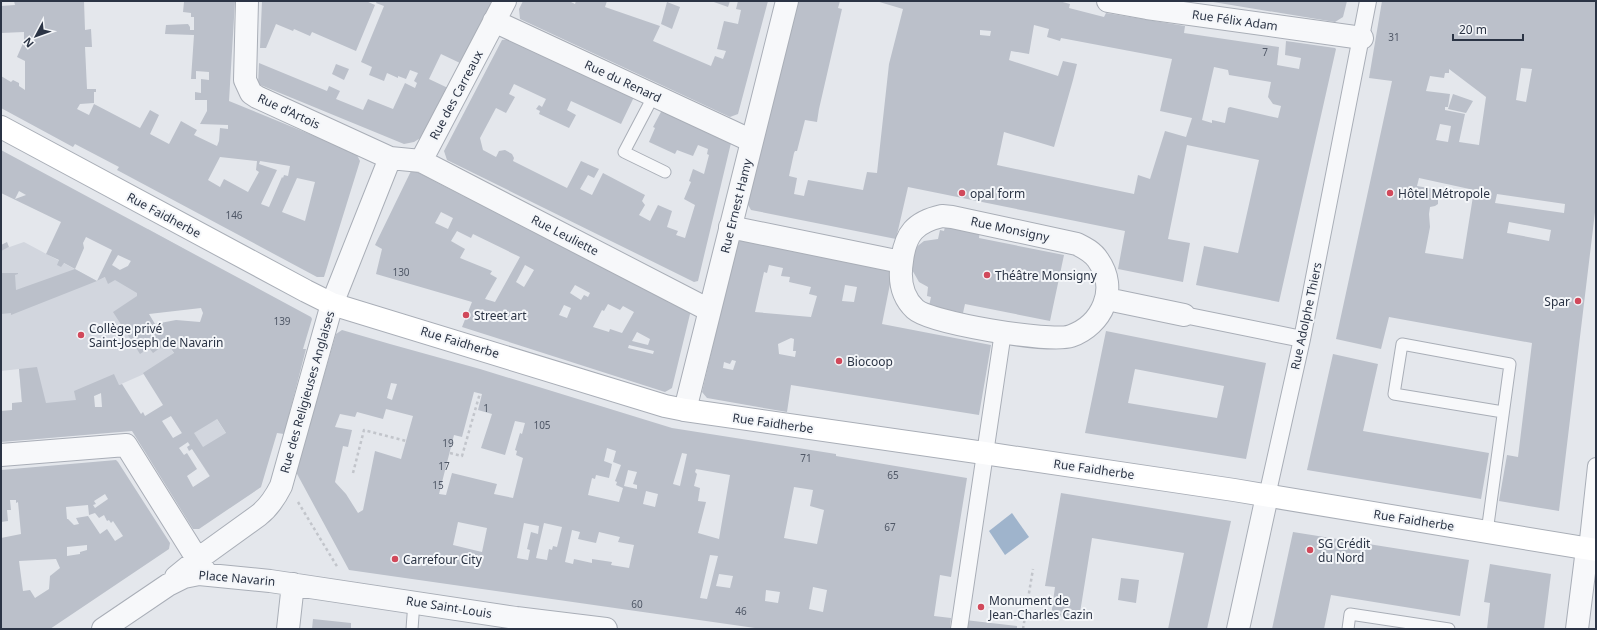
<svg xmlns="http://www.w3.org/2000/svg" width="1597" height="630" viewBox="0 0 1597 630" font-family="'Noto Sans',sans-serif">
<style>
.built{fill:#d2d6de}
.water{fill:#9fb4cc}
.building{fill:#bbc0ca;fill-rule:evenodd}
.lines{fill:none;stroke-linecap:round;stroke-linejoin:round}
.service-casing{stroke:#a9aeb7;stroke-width:13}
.pedestrian-casing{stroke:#a9aeb7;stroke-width:18}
.minor-casing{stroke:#a9aeb7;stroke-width:24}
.tertiary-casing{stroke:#a9aeb7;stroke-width:24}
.secondary-casing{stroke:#a9aeb7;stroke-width:24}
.path{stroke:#c2c5cb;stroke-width:2.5;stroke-dasharray:3 3;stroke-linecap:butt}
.service{stroke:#f7f8fa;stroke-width:11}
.pedestrian{stroke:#f7f8fa;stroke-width:16}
.minor{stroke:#f7f8fa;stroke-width:22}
.tertiary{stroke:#f7f8fa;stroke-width:22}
.secondary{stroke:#fff;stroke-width:22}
.poi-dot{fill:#d1495b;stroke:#f4f6f9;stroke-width:1.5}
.labels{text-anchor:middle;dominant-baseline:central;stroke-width:4;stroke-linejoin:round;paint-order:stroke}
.number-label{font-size:10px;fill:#4f5766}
.street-label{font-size:12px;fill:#2b3445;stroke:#f4f6f9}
.poi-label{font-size:12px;fill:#2b3445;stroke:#f4f6f9;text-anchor:start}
</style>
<rect width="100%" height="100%" fill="#e4e7ec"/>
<path class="built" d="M 148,229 L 184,249 L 163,290 L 139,300 L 261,487 L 230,508 L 144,374 L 87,399 L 90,434 L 25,440 L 19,369 L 1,371 L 1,250 L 24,242 L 97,281 L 128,266 Z"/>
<path class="water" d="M 1012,513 L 1029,537 L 1005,555 L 989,531 Z"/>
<path class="building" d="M 14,1 L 84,1 L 85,30 L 91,29 L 92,47 L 85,47 L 87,89 L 96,89 L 96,92 L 94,92 L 94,103 L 80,104 L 77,109 L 89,115 L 94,104 L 140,128 L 150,110 L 159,115 L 150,134 L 169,144 L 181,121 L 197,130 L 194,135 L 217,146 L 219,141 L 220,128 L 228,129 L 228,125 L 200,124 L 207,111 L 207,100 L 195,100 L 195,92 L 201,93 L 201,79 L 209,80 L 209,72 L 196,71 L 196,79 L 191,79 L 194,35 L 165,34 L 166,25 L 188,24 L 190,27 L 190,30 L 194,30 L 194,17 L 191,17 L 191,13 L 183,12 L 184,2 L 235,1 L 229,101 L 356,153 L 360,161 L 324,277 L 317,277 L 117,170 L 119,167 L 75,144 L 73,147 L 1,108 L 1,76 L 11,82 L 13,80 L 19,83 L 19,86 L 25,90 L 25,61 L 17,57 L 24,41 L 24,32 L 1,33 L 1,6 L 15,5 ZM 220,157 L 257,161 L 256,170 L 259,172 L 248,192 L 224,179 L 220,187 L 208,180 ZM 260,161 L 290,166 L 288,176 L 284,175 L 283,178 L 282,177 L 269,207 L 261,204 L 277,170 L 259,164 ZM 297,178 L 315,182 L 305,221 L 282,212 Z
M 262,1 L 366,1 L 375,5 L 356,51 L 312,32 L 310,36 L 294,29 L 293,31 L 276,24 L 266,48 L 260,48 Z
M 377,1 L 493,1 L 460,63 L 441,54 L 429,79 L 448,88 L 422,137 L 414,142 L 404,144 L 258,84 L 259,63 L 327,91 L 329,86 L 340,91 L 336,99 L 363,110 L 368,99 L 393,109 L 405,83 L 415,88 L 417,83 L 414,81 L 418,73 L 410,70 L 406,79 L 398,76 L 398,78 L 387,73 L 384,81 L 369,75 L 372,67 L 361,62 L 384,6 L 376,3 Z
M 523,1 L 569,1 L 575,4 L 576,1 L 607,1 L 605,7 L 660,26 L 653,41 L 711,66 L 715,56 L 723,59 L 726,51 L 717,49 L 724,21 L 738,24 L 741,10 L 736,9 L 738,1 L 768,1 L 738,114 L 730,117 L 520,19 L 519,9 Z
M 711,1 L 730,1 L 728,7 Z
M 795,1 L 840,1 L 838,8 L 842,9 L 819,109 L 817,122 L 805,120 L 797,151 L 795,151 L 794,153 L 789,176 L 797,178 L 794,194 L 804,196 L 808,180 L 863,190 L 867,172 L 877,173 L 889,64 L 903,9 L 876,1 L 1059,1 L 1070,4 L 1069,8 L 1104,17 L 1106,13 L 1185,26 L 1184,33 L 1279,47 L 1277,65 L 1299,69 L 1301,58 L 1285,55 L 1286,41 L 1335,48 L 1336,49 L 1279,302 L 1196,285 L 1204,246 L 1238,253 L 1259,160 L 1187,145 L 1168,239 L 1190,243 L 1183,282 L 1118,269 L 1125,231 L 908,187 L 896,239 L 751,210 L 747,203 ZM 1034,25 L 1049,29 L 1047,37 L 1060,41 L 1061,38 L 1172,59 L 1160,111 L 1192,118 L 1186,137 L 1165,131 L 1150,179 L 1138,175 L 1134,194 L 997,165 L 1004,132 L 1054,147 L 1073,80 L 1077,64 L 1063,61 L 1058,76 L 1009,60 L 1011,51 L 1029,54 ZM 980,30 L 991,31 L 990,36 L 980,35 ZM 1214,67 L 1228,70 L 1229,75 L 1271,82 L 1268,97 L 1273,104 L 1281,106 L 1278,118 L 1230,107 L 1228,108 L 1225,123 L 1212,120 L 1212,123 L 1202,120 Z
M 1207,1 L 1347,1 L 1343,17 L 1335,22 Z
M 1382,1 L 1596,1 L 1596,204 L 1559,511 L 1499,501 L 1507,455 L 1518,457 L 1532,343 L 1389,317 L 1381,349 L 1336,339 L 1392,81 L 1369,78 ZM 1521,68 L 1532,69 L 1526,102 L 1516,100 ZM 1449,69 L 1486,97 L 1479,145 L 1459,142 L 1465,114 L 1445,110 L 1445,107 L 1448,107 L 1450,94 L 1426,91 L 1430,76 L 1444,78 L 1445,73 L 1449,73 ZM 1440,124 L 1451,126 L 1448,142 L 1436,140 ZM 1419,178 L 1474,190 L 1463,259 L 1425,253 L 1430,227 L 1429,214 L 1430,207 L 1435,206 L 1438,204 L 1438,200 L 1437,196 L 1433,194 L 1434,189 L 1417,186 ZM 1497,194 L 1565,204 L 1564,213 L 1495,203 ZM 1509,222 L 1551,230 L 1549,241 L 1507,233 Z
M 667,2 L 680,7 L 672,29 L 661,24 Z
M 509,39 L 634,97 L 621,124 L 571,101 L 567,110 L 576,115 L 569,128 L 539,114 L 540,111 L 536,109 L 539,105 L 542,107 L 546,99 L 514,84 L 509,94 L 515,97 L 506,113 L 496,108 L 480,138 L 483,150 L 496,157 L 499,151 L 505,150 L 512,154 L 514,158 L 513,161 L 567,188 L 581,161 L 599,169 L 594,178 L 588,175 L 580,189 L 592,195 L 603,173 L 645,195 L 642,201 L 645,205 L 639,215 L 650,221 L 658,205 L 672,211 L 667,227 L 678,231 L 676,235 L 685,238 L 695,205 L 684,199 L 691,182 L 689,181 L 693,169 L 704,174 L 709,155 L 707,154 L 708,149 L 698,145 L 693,156 L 677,150 L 675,154 L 649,142 L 655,128 L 653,127 L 662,110 L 731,143 L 698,281 L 694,282 L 447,160 L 444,151 L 502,40 Z
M 336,64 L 349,69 L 344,80 L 332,74 Z
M 1453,94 L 1473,101 L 1466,113 L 1448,109 Z
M 1,150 L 311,317 L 312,319 L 303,349 L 306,349 L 284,434 L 277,433 L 261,487 L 199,529 L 193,529 L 132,431 L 1,442 L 1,411 L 12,410 L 12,403 L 22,402 L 19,369 L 37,367 L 46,403 L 76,400 L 74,391 L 114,374 L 119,385 L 122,384 L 141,414 L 143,412 L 145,416 L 163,405 L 143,373 L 174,353 L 167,343 L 153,353 L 149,348 L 140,354 L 113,312 L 137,296 L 137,293 L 115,280 L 108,284 L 105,277 L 97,281 L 112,250 L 86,237 L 83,243 L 84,248 L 75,269 L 97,281 L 11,315 L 11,313 L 1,314 L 1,273 L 18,273 L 18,274 L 15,275 L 16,290 L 75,269 L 64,263 L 61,267 L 57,265 L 59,260 L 46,254 L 61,222 L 1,193 ZM 19,191 L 26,195 L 15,199 ZM 118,255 L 131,261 L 128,266 L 120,270 L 112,265 ZM 201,308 L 203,313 L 200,322 L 176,320 L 155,324 L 149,314 ZM 101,393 L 102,407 L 95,407 L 94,396 ZM 171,416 L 182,433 L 173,438 L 162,421 ZM 217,419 L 226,433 L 203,447 L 194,433 ZM 188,442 L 190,445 L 187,447 L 189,451 L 192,449 L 210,476 L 193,487 L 187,476 L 197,469 L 187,453 L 184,455 L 179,448 Z
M 411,171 L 415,171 L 465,197 L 466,195 L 691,310 L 672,388 L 665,392 L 462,327 L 472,302 L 376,274 L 382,249 L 375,245 ZM 441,212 L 453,218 L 448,229 L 435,223 ZM 457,231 L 471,238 L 473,234 L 520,257 L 495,302 L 485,299 L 497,278 L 490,274 L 492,271 L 460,258 L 465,249 L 451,241 ZM 525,265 L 534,270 L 524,287 L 516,282 ZM 575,285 L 590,293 L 588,297 L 584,295 L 581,300 L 570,293 ZM 608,304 L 620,310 L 623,306 L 634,312 L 622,333 L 610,329 L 609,332 L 593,327 L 602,310 L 604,311 ZM 564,305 L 571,308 L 567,318 L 559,315 ZM 637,332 L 650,339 L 648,345 L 632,341 ZM 629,345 L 654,351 L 653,354 L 628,348 Z
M 946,223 L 980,230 L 979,238 L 1064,255 L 1050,321 L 965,304 L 963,313 L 929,306 L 931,297 L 927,296 L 928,287 L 919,282 L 911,268 L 915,248 L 924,241 L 938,239 L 940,230 L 944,231 Z
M 741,240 L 890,271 L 892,274 L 882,324 L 991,345 L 979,415 L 791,385 L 787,412 L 707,398 L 702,392 L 737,243 ZM 769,265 L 783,268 L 781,276 L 790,277 L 789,282 L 811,287 L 809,294 L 817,296 L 811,317 L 755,312 L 764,272 L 767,273 ZM 845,285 L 857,287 L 854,302 L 842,301 ZM 791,338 L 794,339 L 793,351 L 796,351 L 795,357 L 779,354 L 778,344 ZM 732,360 L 736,361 L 733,370 L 723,368 L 724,362 L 730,364 Z
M 7,242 L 9,247 L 1,251 L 1,245 Z
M 342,330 L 390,344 L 480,369 L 672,428 L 836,454 L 836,456 L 967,478 L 951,577 L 940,575 L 934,616 L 951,618 L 950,629 L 762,629 L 349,570 L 296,472 L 336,334 ZM 391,383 L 397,384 L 392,400 L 387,398 ZM 474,392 L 482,394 L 478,410 L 492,414 L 481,448 L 505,455 L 515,421 L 525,423 L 522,434 L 520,433 L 515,450 L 517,451 L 516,455 L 523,458 L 513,498 L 494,494 L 497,484 L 452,473 L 446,495 L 439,494 L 454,435 L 462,437 ZM 386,409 L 413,416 L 401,459 L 375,451 L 363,510 L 358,513 L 346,494 L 335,482 L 343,446 L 348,447 L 352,430 L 335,427 L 340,414 L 355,417 L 357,412 L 383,419 ZM 607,448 L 616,451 L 613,462 L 621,465 L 615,481 L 617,482 L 616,485 L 623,488 L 619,502 L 588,495 L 592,478 L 595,479 L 596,475 L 609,478 L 612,464 L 604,461 ZM 682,453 L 687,454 L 680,486 L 673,484 ZM 696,469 L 730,475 L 719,539 L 698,533 L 706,502 L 698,501 L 700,488 L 694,486 L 697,474 L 695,472 ZM 628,470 L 637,472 L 633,484 L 637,485 L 637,489 L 624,486 ZM 794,487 L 813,490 L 810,506 L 824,510 L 817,544 L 784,538 ZM 646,491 L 658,494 L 655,507 L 643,504 ZM 458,522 L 487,528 L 482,552 L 453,545 ZM 524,523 L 539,526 L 538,534 L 531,532 L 527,549 L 530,550 L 528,560 L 517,558 ZM 544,523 L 562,527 L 557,547 L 553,546 L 552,550 L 549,549 L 547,560 L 536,558 ZM 572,530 L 580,532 L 578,539 L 596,543 L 599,532 L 620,537 L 618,542 L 634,545 L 629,568 L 611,565 L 612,562 L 592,559 L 592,563 L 574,559 L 573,564 L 565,562 ZM 710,555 L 718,556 L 707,599 L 700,598 ZM 719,574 L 733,576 L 730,588 L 716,586 ZM 813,587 L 827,590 L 823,612 L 809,609 ZM 766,590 L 780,592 L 778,603 L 765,601 Z
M 1106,331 L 1266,363 L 1246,459 L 1085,433 ZM 1135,369 L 1224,386 L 1217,418 L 1128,403 Z
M 1333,354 L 1378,364 L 1363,431 L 1489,453 L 1481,499 L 1307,470 Z
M 116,460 L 118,462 L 170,543 L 169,549 L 50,629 L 1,629 L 1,538 L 21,534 L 18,502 L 16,503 L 16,500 L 10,500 L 11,510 L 7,510 L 8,521 L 1,522 L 1,470 ZM 105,494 L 108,499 L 95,508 L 93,505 L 96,504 L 94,501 ZM 88,505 L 89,515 L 95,513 L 99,518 L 104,515 L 107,521 L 109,520 L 111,523 L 113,521 L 123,536 L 115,541 L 107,529 L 100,534 L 88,516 L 76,518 L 79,524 L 74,525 L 68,519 L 67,519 L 66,507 ZM 87,545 L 87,550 L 80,552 L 80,554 L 67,556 L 67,547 ZM 56,559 L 60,568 L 50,576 L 49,589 L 35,598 L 30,590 L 23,591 L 19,561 Z
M 1061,493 L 1231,521 L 1207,629 L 1168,629 L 1184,553 L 1092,538 L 1079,619 L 1051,616 L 1055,587 L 1045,586 Z
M 1293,532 L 1469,560 L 1460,616 L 1331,595 L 1324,629 L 1272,629 Z
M 1490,564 L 1551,574 L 1544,629 L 1487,629 L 1490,603 L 1484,602 Z
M 1121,578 L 1139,580 L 1136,603 L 1118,600 Z
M 313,619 L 351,623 L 351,629 L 312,629 Z
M 965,620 L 1017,626 L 1017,629 L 964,629 Z"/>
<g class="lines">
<defs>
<path id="service" d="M 654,95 L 624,152 L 665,172
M 1487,532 L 1510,364 L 1402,344 L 1394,394 L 1503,412
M 412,629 L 414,602
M 1348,629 L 1350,614 L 1449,629"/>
<path id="pedestrian" d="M 1184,315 L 1302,339
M 1267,496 L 1302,339 L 1368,1
M 1587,549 L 1596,466
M 959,629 L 1003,332"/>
<path id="minor" d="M 247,1 L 245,80 L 251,93 L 257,97 L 390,158 L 421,161 L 709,310
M 1108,1 L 1147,8 L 1362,38
M 494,21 L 752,141
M 421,161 L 505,1
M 942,216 L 952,217 L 1077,244 C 1085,248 1093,252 1098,260 C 1119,289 1102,325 1071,336 C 1050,343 930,323 915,309 C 901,296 899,279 902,261 C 905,234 915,222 942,216 Z
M 730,227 L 901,262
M 1107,299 L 1184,315
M 685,410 L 787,1
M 1,455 L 126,445 L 206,573
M 176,577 L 198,559 L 259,515 C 269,507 275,498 281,486 L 332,304 L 390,158
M 103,629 L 168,585 L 184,577 L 199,574 L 270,581 L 516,618 L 606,629
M 288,629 L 293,584
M 1577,629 L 1587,549"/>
<path id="tertiary" d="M 1238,629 L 1267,496"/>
<path id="secondary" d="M 1,127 L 306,291 L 332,304 L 665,406 L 685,410 L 984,453 L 1234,490 L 1596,550"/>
</defs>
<use href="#service" class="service-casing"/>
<use href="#pedestrian" class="pedestrian-casing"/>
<use href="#minor" class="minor-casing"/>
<use href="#tertiary" class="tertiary-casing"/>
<use href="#secondary" class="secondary-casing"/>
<path class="path" d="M 450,453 L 462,456 L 480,393
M 353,473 L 364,430 L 406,441
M 298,502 L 338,568
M 1023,629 L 1033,569"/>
<use href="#service" class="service"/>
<use href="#pedestrian" class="pedestrian"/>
<use href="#minor" class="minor"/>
<use href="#tertiary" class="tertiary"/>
<use href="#secondary" class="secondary"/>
</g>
<g class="poi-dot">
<circle cx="962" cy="193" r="4"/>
<circle cx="1390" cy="193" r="4"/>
<circle cx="987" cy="275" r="4"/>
<circle cx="1578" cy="301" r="4"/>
<circle cx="466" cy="315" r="4"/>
<circle cx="81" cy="335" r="4"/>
<circle cx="839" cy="361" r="4"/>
<circle cx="1310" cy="550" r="4"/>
<circle cx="395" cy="559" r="4"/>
<circle cx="981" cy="607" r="4"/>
</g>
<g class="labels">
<g class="number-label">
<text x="1394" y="37">31</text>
<text x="1265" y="52">7</text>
<text x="234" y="215">146</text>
<text x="401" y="272">130</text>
<text x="282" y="321">139</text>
<text x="486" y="408">1</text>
<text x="542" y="425">105</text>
<text x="448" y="443">19</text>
<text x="806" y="458">71</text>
<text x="444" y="466">17</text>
<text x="893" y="475">65</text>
<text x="438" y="485">15</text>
<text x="890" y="527">67</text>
<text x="637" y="604">60</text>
<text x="741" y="611">46</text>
</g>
<g class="street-label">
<text transform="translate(1235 20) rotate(8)">Rue Félix Adam</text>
<text transform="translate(623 81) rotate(25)">Rue du Renard</text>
<text transform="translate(456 95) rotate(-62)">Rue des Carreaux</text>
<text transform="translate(289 111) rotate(25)">Rue d'Artois</text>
<text transform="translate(736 206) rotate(-76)">Rue Ernest Hamy</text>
<text transform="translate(164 215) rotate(28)">Rue Faidherbe</text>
<text transform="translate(1010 229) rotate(12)">Rue Monsigny</text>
<text transform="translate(565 235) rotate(27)">Rue Leuliette</text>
<text transform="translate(1306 316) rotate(-78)">Rue Adolphe Thiers</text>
<text transform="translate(460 342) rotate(17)">Rue Faidherbe</text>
<text transform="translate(307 392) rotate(-74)">Rue des Religieuses Anglaises</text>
<text transform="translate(773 423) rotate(8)">Rue Faidherbe</text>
<text transform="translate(1094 469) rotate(8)">Rue Faidherbe</text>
<text transform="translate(1414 520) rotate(9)">Rue Faidherbe</text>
<text transform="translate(237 578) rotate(5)">Place Navarin</text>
<text transform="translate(449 607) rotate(9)">Rue Saint-Louis</text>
</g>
<g class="poi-label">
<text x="970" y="193">opal form</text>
<text x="1398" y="193">Hôtel Métropole</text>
<text x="995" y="275">Théâtre Monsigny</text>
<text x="1570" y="301" text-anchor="end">Spar</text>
<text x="474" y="315">Street art</text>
<text x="89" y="328">Collège privé<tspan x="89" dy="14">Saint-Joseph de Navarin</tspan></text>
<text x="847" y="361">Biocoop</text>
<text x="1318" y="543">SG Crédit<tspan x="1318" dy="14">du Nord</tspan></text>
<text x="403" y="559">Carrefour City</text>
<text x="989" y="600">Monument de<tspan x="989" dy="14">Jean-Charles Cazin</tspan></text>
</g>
</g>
<rect width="1597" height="630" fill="none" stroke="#2b3445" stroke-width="4"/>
<g transform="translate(36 36) rotate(229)" stroke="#f4f6f9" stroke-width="3" paint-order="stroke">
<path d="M0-3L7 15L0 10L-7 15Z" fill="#2b3445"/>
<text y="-6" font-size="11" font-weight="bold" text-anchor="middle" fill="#2b3445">N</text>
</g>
<path d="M1453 34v6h70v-6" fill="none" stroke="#2b3445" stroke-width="2"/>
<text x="1459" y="34" font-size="12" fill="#2b3445" stroke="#f4f6f9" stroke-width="3" paint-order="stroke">20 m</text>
</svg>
